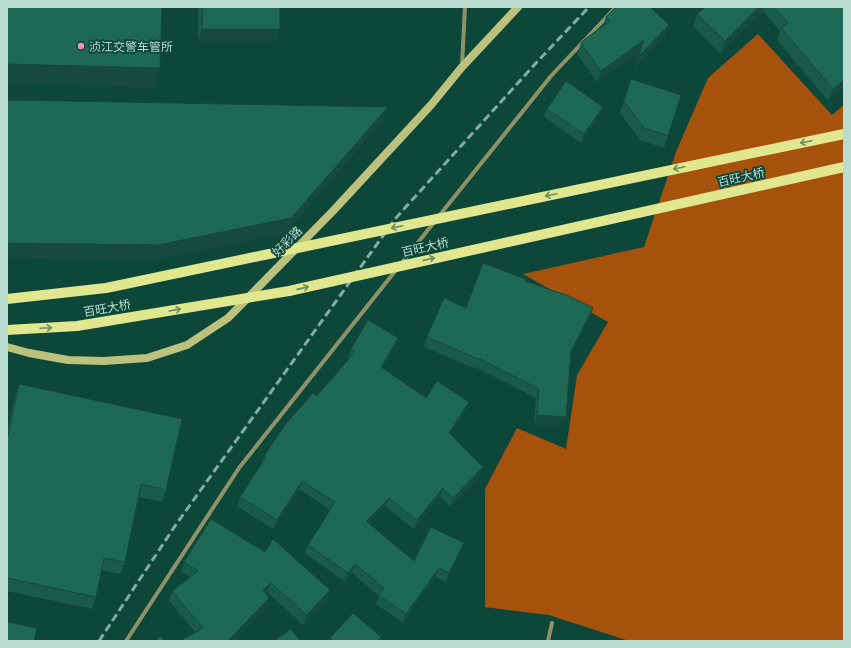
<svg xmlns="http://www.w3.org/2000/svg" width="851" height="648" viewBox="0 0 851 648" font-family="'PT Sans Narrow','Noto Sans SC',sans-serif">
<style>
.forest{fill:#a6520c}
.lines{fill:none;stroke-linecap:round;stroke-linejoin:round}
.street{stroke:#8e9268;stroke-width:4}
.secondary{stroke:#bcc27e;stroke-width:8}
.rail{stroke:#82aca0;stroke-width:3;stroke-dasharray:8 4;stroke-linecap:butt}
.primary-bridge{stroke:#e0e78e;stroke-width:10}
.wall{fill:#1a5a4a}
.shaded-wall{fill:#154a3c}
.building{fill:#1e6956;stroke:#154a3c}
.oneway{stroke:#6b8f5f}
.poi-dot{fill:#fc8fc1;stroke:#0c4739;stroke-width:1.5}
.labels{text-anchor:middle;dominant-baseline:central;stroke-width:3.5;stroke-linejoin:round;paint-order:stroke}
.poi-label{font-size:12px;fill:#badcd0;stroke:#0c4739;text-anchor:start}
.street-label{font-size:12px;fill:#badcd0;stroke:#0c4739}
</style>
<rect width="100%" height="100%" fill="#0c4739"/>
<path class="forest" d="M 758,34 L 832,115 L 844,105 L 844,641 L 629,641 L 549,615 L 485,607 L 485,489 L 517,428 L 566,449 L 577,375 L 608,322 L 523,274 L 644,247 L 676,152 L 708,78 Z"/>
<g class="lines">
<path class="street" d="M 462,65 L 465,7
M 439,216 L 551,76 L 616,7
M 401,264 L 435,221
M 126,641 L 239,468 L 396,270
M 548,641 L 552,623"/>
<path class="secondary" d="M 7,347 L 29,353 L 68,360 L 104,361 L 147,358 L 187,345 L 228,318 L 333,211 L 431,105 L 462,67 L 518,7"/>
<path class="rail" d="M 99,641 L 175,526 L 395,219 L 536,63 L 589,7"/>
<path class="primary-bridge" d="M 7,299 L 106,288 L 844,134
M 7,330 L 77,326 L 289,291 L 844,167"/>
</g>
<path class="wall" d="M 198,7 L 280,7 L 276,41 L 198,41 Z
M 705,7 L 844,7 L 844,88 L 828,101 L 777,40 L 780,31 L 763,11 L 720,53 L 693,26 L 697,14 Z
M 606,17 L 669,25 L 665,36 L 634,68 L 640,51 L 597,82 L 577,54 L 581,43 L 603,25 Z
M 631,79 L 668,136 L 664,148 L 640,140 L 620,113 Z
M 603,107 L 600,115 L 581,143 L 544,117 L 547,109 Z
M 525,281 L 590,318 L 571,354 L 563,426 L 534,424 L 536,398 L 475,367 L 474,368 L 424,347 L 427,337 Z
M 395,346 L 382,368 L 426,398 L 466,411 L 450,434 L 480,476 L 450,506 L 440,496 L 414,529 L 385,506 L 369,523 L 414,561 L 460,551 L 446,582 L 435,577 L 403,623 L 376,604 L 379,596 L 352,573 L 345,582 L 305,553 L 308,545 L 330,510 L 299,489 L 273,529 L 237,506 L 240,497 L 261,464 L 264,456 L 349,359 L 348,358 L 351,349 Z
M 19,384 L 166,490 L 162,502 L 139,497 L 125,562 L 120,574 L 102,570 L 96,597 L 92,609 L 7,591 L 7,432 L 15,396 Z
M 265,552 L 330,590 L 327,600 L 303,625 L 267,592 L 266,594 L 266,608 L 195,632 L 169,601 L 172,591 L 190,577 L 181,572 L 184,562 Z
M 381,637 L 379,641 L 329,641 L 330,638 Z"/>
<path class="shaded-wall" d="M 759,7 L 764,7 L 763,11 L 720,53 L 725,41 Z
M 669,25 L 665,36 L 634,68 L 638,57 Z
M 202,29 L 280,29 L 276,41 L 198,41 Z
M 644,40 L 640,51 L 597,82 L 601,71 Z
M 7,64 L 160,68 L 153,88 L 7,84 Z
M 844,80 L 844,88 L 828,101 L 833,89 Z
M 388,107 L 382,122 L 286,233 L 153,260 L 7,258 L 7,243 Z
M 603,107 L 600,115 L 581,143 L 584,134 Z
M 593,308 L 590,318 L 568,360 L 571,351 Z
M 398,338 L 395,346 L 377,376 L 381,367 Z
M 469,402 L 466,411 L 446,441 L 449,433 Z
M 537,415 L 566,417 L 563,426 L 534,424 Z
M 483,467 L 480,476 L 450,506 L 453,498 Z
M 302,481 L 299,489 L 273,529 L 277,520 Z
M 443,488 L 440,496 L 414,529 L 417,520 Z
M 389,498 L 385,506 L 363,529 L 366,521 Z
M 464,543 L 460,551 L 446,582 L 449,573 Z
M 355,564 L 352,573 L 345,582 L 348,573 Z
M 439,568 L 435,577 L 403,623 L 406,614 Z
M 271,583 L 267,592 L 259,599 L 263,590 Z
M 330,590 L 327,600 L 303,625 L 307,615 Z
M 269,598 L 266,608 L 234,641 L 228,641 Z"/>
<path class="building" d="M 7,7 L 162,7 L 160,68 L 7,64 Z
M 203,7 L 280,7 L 280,29 L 202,29 Z
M 616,7 L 650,7 L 669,25 L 638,57 L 644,40 L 601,71 L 581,43 L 585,39 L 610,21 L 606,17 Z
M 705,7 L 759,7 L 725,41 L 697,14 Z
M 774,7 L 844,7 L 844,80 L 833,89 L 781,28 L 788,23 Z
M 631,79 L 681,95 L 668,136 L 644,128 L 624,101 Z
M 566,81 L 603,107 L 584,134 L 547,109 Z
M 7,100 L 388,107 L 291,218 L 158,245 L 7,243 Z
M 483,263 L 526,279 L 525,281 L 569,296 L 593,308 L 571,351 L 566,417 L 537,415 L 539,389 L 478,358 L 478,359 L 427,337 L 444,298 L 466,308 Z
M 368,320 L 398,338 L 381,367 L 426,398 L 437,381 L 469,402 L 449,433 L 483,467 L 453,498 L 443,488 L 417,520 L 389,498 L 366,521 L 414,561 L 431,527 L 464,543 L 449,573 L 439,568 L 406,614 L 379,595 L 384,588 L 355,564 L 348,573 L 308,545 L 335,502 L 302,481 L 277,520 L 240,497 L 266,457 L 264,456 L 284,426 L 313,393 L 317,396 L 355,352 L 351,349 Z
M 19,384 L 182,419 L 166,490 L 141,484 L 125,562 L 104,558 L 96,597 L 7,578 L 7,440 Z
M 211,519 L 265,552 L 273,539 L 330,590 L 307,615 L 271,583 L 263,590 L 269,598 L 228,641 L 180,641 L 203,628 L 172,591 L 198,571 L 184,562 Z
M 353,613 L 381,637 L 377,641 L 333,641 L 330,638 Z
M 7,622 L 37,628 L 34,641 L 7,641 Z
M 291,629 L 300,641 L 274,641 Z
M 161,636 L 164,641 L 155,641 Z"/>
<defs><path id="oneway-shaft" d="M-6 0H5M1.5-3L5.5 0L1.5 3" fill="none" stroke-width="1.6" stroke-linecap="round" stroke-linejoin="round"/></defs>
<g class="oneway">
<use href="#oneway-shaft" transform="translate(806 142) rotate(168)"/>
<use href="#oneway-shaft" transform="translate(679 168) rotate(168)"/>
<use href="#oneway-shaft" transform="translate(551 195) rotate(168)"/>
<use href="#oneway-shaft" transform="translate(397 227) rotate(168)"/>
<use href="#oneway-shaft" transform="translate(429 259) rotate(-13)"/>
<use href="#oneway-shaft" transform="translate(303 288) rotate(-13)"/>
<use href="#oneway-shaft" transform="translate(175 310) rotate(-10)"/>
<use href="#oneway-shaft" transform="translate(46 328) rotate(-3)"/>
</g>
<circle class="poi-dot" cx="81" cy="46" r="4"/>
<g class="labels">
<g class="poi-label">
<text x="89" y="46">浈江交警车管所</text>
</g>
<g class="street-label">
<text transform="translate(741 177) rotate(-13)">百旺大桥</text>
<text transform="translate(287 241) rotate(-45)">好彩路</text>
<text transform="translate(425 247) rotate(-13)">百旺大桥</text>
<text transform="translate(107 308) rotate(-10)">百旺大桥</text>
</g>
</g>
<rect width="851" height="648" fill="none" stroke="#badcd0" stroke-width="16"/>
</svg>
